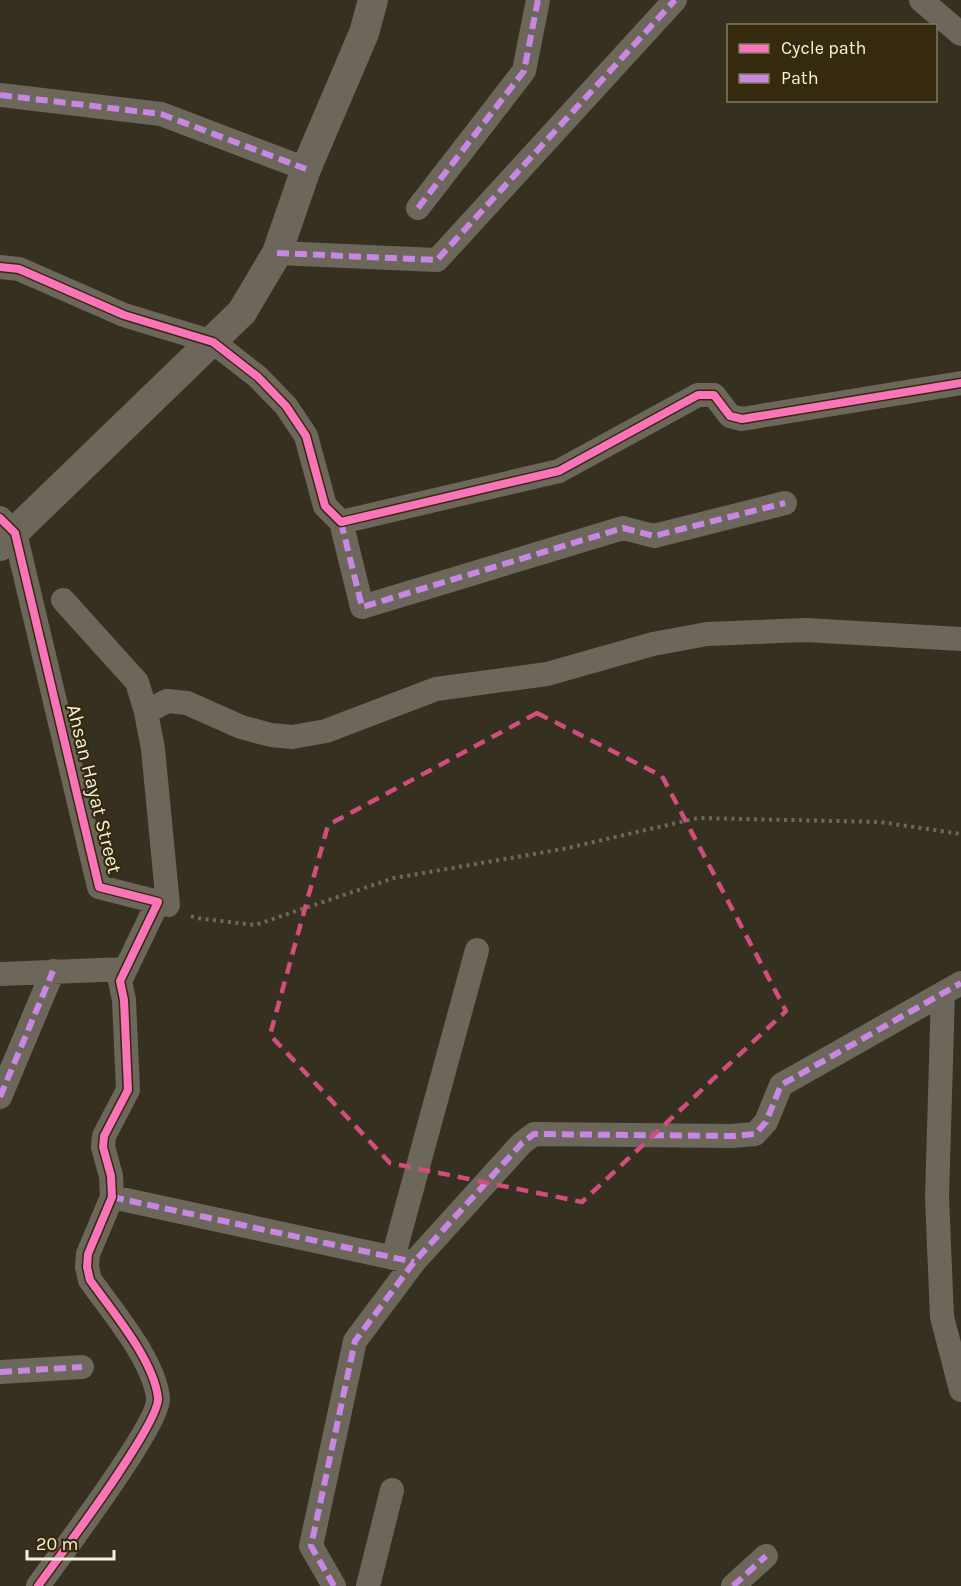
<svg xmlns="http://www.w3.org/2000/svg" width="961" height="1586" viewBox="0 0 961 1586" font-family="Karla,sans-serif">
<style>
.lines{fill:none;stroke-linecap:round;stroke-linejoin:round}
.path{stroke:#6d685c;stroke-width:4;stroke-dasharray:3 4.5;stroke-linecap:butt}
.minor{stroke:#6c675a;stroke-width:24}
.tertiary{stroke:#6c675a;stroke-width:30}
.quiet{stroke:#c787e3;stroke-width:6;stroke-dasharray:12 6;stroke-linecap:butt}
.cycleway-casing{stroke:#352a0d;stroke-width:11}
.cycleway{stroke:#fb73b8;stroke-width:8}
.marked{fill:none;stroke:#cf4e7c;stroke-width:4.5;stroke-dasharray:12 8;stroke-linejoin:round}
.labels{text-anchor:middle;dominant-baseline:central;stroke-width:4.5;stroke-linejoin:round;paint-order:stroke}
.street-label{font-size:20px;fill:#f6f0df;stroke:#352a0d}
</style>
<rect width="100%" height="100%" fill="#363020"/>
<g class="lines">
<path class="path" d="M 191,916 L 196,918 L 255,925 L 394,878 L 563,849 L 698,818 L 880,822 L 961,834"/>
<path class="minor" d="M 921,0 L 961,34
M 0,95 L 161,114 L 306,169
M 418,208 L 524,71 L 538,0
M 277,253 L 437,260 L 675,0
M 0,267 L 19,269 L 124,315 L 213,342 L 258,377 L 286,406 L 306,436 L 325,506 L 341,522 L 559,471 L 698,395 L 714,395 L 730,416 L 742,419 L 961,383
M 0,518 L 15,533 L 99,887 L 158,902 L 120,981 L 124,1000 L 128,1090 L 104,1136 L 103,1147 L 111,1176 L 112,1197 L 88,1254 L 87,1267 L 90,1280 C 112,1311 154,1360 158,1398 C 160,1424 58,1558 38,1586
M 341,522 L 362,607 L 623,528 L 654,536 L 785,503
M 63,600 L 137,682 L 146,712 L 153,749 L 168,905
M 146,712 L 167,701 L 187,703 L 241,727 L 271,735 L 292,737 L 326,731 L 436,689 L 547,674 L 653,644 L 707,634 L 806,630 L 961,639
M 0,974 L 125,969
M 943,993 L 937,1197 L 942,1317 L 961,1390
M 0,1097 L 53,971
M 112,1197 L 408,1261
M 393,1258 L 477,950
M 0,1372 L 82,1367
M 334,1586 L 311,1546 L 355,1341 L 414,1262 L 522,1143 L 534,1134 L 732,1136 L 755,1134 L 766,1122 L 781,1085 L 961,983
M 368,1586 L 392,1490
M 733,1586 L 766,1556"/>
<path class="tertiary" d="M 0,546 L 242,312 L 277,253 L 306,169 L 364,33 L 373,0"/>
<path class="quiet" d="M 0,95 L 161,114 L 306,169
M 418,208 L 524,71 L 538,0
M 277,253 L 437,260 L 675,0
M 341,522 L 362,607 L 623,528 L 654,536 L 785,503
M 0,1097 L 53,971
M 112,1197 L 414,1262
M 0,1372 L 82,1367
M 334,1586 L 311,1546 L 355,1341 L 414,1262 L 522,1143 L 534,1134 L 732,1136 L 755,1134 L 766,1122 L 781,1085 L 961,983
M 733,1586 L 766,1556"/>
<defs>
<path id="cycleway" d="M 0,267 L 19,269 L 124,315 L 213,342 L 258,377 L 286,406 L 306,436 L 325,506 L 341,522 L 559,471 L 698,395 L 714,395 L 730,416 L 742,419 L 961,383
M 0,518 L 15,533 L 99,887 L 158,902 L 120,981 L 124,1000 L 128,1090 L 104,1136 L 103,1147 L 111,1176 L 112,1197 L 88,1254 L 87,1267 L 90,1280 C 112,1311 154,1360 158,1398 C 160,1424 58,1558 38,1586"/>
</defs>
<use href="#cycleway" class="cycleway-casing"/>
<use href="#cycleway" class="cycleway"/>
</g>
<path class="marked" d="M 537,713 L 662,776 L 786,1011 L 582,1202 L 390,1163 L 270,1035 L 328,825 Z"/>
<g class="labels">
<g class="street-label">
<text transform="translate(94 789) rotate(76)">Ahsan Hayat Street</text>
</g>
</g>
<rect x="727" y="24" width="210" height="78" fill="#352a0d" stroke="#827961" stroke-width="1.5"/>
<rect x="739" y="44" width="30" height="9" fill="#fb73b8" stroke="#827961" stroke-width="1.5"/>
<text x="781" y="54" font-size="18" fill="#f6f0df">Cycle path</text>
<rect x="739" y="74" width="30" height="9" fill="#c787e3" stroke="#827961" stroke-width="1.5"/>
<text x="781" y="84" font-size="18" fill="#f6f0df">Path</text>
<path d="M27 1550v9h87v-9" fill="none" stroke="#f6f0df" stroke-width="3"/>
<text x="36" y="1550" font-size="18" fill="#f6f0df" stroke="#352a0d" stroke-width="4.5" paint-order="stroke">20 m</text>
</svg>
